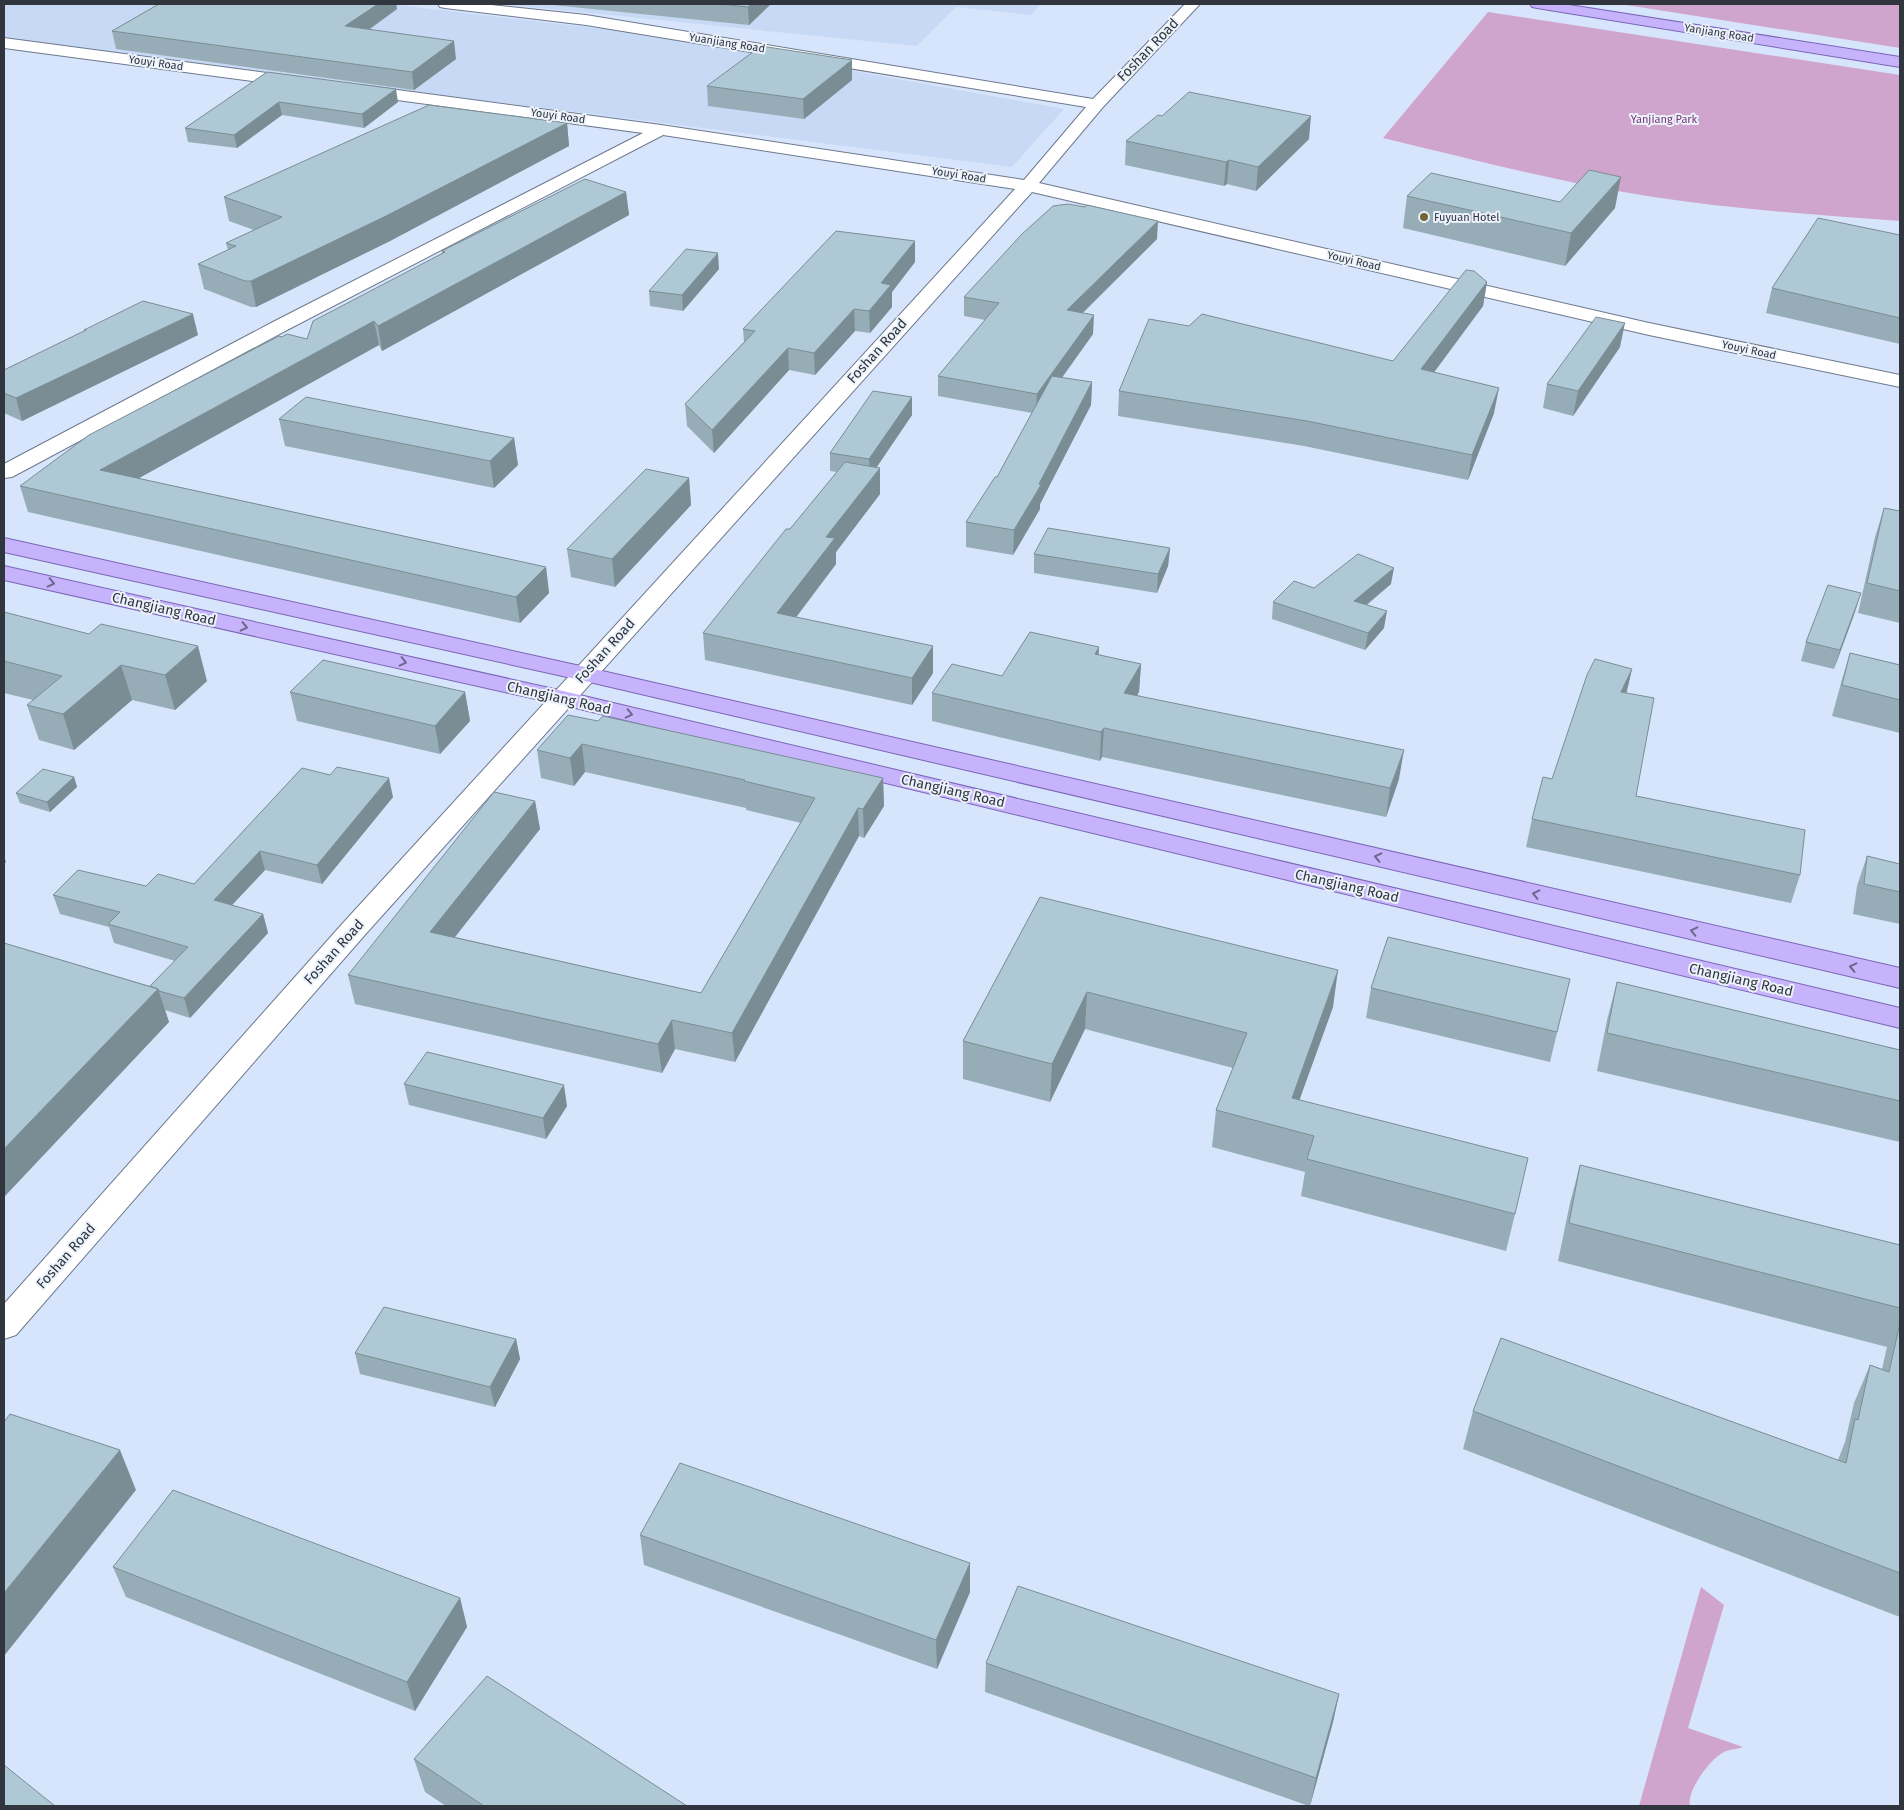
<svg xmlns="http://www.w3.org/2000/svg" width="1904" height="1810" viewBox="0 0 1904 1810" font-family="'Fira Sans',sans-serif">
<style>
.built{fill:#c8d9f5}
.green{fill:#cfa4cd}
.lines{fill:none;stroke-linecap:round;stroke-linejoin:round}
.minor-casing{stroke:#6d798d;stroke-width:2}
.major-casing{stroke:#7a66b7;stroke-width:2}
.minor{fill:#fff;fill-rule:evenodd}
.major{fill:#c7b3fb;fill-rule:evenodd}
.wall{fill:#96adb7}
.shaded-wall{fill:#7a8d95}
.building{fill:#aec9d5;stroke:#7a8d95}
.oneway{stroke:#6c678a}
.poi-dot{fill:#736533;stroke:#ecf2fb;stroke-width:2}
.labels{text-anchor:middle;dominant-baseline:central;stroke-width:4;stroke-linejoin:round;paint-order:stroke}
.far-street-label{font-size:11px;fill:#30353e;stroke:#ecf2fb}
.far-park-label{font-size:11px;fill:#733472;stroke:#ecf2fb}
.far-poi-label{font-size:11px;fill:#30353e;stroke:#ecf2fb;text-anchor:start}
.street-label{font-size:14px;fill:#30353e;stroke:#ecf2fb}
</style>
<rect width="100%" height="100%" fill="#d7e5fc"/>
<path class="built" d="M 4,4 L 389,4 L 654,35 L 1064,109 L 1012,167 L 4,40 Z
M 500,4 L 1041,4 L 1031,15 L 956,7 L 917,46 Z"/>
<path class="green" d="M 1620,4 L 1900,4 L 1900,48 Z
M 1488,12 L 1900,75 L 1900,221 C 1816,215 1731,209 1647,196 C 1558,182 1471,159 1383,138 Z
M 1701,1587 L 1724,1605 L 1688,1728 L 1743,1747 C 1738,1749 1730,1749 1724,1752 C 1711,1758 1686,1791 1690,1806 L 1639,1806 Z"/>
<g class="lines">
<defs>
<path id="minor" d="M 438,4 L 482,4 L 586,15 L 1093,99 L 1185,4 L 1200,4 L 1103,107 L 1039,183 L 1649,323 L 1900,375 L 1900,387 L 1649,335 L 1032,192 L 363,937 L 16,1335 L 4,1339 L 4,1304 L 343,923 L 1015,189 L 663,135 L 287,330 L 12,477 L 4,478 L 4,464 L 273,322 L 643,133 L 360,95 L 354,93 L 352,90 L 354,87 L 360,85 L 661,125 L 1024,180 L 1086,107 L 586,25 L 445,8 L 440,7 Z
M 4,38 L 297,77 L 303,79 L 305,82 L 303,85 L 297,87 L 4,48 Z"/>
<path id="major" d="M 1530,4 L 1563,4 L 1900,57 L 1900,67 L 1537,8 L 1532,7 Z
M 4,538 L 585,667 L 1900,968 L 1900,988 L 585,681 L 4,552 Z
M 4,566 L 563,691 L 1900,1008 L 1900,1028 L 563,705 L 4,580 Z"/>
</defs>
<use href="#minor" class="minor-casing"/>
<use href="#major" class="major-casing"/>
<use href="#minor" class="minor"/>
<use href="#major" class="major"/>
</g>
<path class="wall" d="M 159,4 L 396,4 L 397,9 L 369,30 L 456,59 L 414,90 L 116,49 L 112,31 Z
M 543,4 L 771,4 L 749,25 Z
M 267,72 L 398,102 L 364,128 L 282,115 L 237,148 L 188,142 L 185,128 Z
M 852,80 L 804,119 L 708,106 L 707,86 Z
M 567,123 L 569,146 L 390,241 L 256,307 L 251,307 L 204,289 L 198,264 L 228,250 L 226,243 L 254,230 L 229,221 L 224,197 Z
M 1309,139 L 1256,191 L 1227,184 L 1224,186 L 1125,165 L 1126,141 Z
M 626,192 L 629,215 L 382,351 L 379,345 L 138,478 L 546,567 L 549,593 L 520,623 L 28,512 L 20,486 L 282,337 L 307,339 L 442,253 L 442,251 Z
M 1407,196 L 1560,202 L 1615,208 L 1565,266 L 1403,228 Z
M 1900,235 L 1900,344 L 1766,313 L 1772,288 Z
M 1157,239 L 1083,313 L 1093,334 L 1062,378 L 1092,382 L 1091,405 L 1040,504 L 1040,509 L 1013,555 L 966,547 L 966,522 L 997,477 L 1032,413 L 938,396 L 938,376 L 985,320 L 964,316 L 964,297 Z
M 915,241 L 915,262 L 892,292 L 892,307 L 870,333 L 855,331 L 815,375 L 789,370 L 714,453 L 687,426 L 685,404 L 744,342 L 743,329 Z
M 719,269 L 683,311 L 650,306 L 649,291 Z
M 1487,282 L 1483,306 L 1434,372 L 1494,413 L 1468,480 L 1304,446 L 1118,416 L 1119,391 L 1189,326 L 1393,361 Z
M 84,330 L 198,335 L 22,421 L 4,413 L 4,370 L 84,331 Z
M 1620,347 L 1573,416 L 1543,408 L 1547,384 Z
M 912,397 L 912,415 L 876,468 L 880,494 L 836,552 L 836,564 L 796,617 L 933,673 L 912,705 L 705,660 L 703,633 L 790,529 L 837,472 L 830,471 L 830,453 Z
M 279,419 L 514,438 L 518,465 L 494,488 L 285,446 Z
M 689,478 L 691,505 L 615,587 L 571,577 L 567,549 Z
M 1884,508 L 1900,511 L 1900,623 L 1858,613 L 1875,537 Z
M 1170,548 L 1168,566 L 1157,593 L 1034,573 L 1034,554 Z
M 1391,584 L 1367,605 L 1384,628 L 1365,650 L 1272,619 L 1273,602 L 1314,588 Z
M 4,612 L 207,681 L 175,710 L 132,700 L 74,750 L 39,740 L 27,705 L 33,700 L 4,693 Z
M 1855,612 L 1834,669 L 1801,661 L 1806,642 Z
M 1850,653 L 1900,665 L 1900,733 L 1832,716 L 1841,683 Z
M 1099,655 L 1141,664 L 1139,692 L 1137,695 L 1399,779 L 1386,817 L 1102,757 L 1100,761 L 932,721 L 932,693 L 1002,676 Z
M 1632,669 L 1626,693 L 1636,796 L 1800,875 L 1791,903 L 1526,847 L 1532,819 L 1552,779 Z
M 290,692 L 465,692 L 470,721 L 440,754 L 297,721 Z
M 598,721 L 883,778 L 884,806 L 864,838 L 859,836 L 735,1062 L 675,1049 L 662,1073 L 355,1004 L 348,975 L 535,801 L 540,829 L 455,937 L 701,993 L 801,823 L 746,810 L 746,808 L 585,772 L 574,786 L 541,778 L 537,750 Z
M 302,768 L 393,797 L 322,884 L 265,870 L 232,905 L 263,914 L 268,933 L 190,1018 L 165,1010 L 169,1022 L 4,1197 L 4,943 L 150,986 L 175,961 L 114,943 L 109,927 L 60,914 L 53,895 L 146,886 L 194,884 Z
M 74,777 L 77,787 L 50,812 L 20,803 L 16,793 Z
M 1867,856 L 1900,864 L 1900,924 L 1853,914 L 1857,886 Z
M 1040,897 L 1333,1007 L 1299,1100 L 1515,1214 L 1506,1251 L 1301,1196 L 1305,1172 L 1212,1147 L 1216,1110 L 1233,1068 L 1085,1029 L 1050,1102 L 963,1079 L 963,1041 Z
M 1570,979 L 1550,1062 L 1366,1018 L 1371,988 Z
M 1617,982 L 1900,1050 L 1900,1142 L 1597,1071 L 1607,1020 Z
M 404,1084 L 567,1106 L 546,1139 L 409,1105 Z
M 1580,1165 L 1900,1245 L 1900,1617 L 1463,1449 L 1473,1411 L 1838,1460 L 1845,1442 L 1854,1403 L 1870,1365 L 1882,1369 L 1887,1347 L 1558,1261 L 1570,1203 Z
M 516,1339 L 520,1359 L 495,1407 L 360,1374 L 355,1353 Z
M 640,1535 L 970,1592 L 937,1669 L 644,1565 Z
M 113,1567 L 460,1598 L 467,1627 L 415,1711 L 126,1597 Z
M 986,1663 L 1339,1694 L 1333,1722 L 1310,1806 L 1309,1806 L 985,1692 Z
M 414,1759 L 687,1806 L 446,1806 L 425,1792 Z"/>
<path class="shaded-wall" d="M 378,4 L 396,4 L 397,9 L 348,44 L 345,26 Z
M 751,4 L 771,4 L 749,25 L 748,7 Z
M 454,41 L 456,59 L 414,90 L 412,72 Z
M 852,60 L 852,80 L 804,119 L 803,99 Z
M 396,89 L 398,102 L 364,128 L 362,114 Z
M 279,102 L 282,115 L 237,148 L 234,135 Z
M 1311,116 L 1309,139 L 1256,191 L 1258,167 Z
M 567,123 L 569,146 L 390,241 L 256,307 L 251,281 Z
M 1229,160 L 1227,184 L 1224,186 L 1226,162 Z
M 1621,177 L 1615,208 L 1565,266 L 1571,233 Z
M 626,192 L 629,215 L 382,351 L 378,326 Z
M 1158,221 L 1157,239 L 1066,329 L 1067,310 Z
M 915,241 L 915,262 L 892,292 L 892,307 L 870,333 L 869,311 L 881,283 Z
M 718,253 L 719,269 L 683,311 L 682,295 Z
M 1487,282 L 1483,306 L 1418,394 L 1421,369 Z
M 854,309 L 855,331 L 815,375 L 814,353 Z
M 193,314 L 198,335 L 22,421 L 16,398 Z
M 1094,315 L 1093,334 L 1036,413 L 1037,394 Z
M 374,321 L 379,345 L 107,496 L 100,470 Z
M 1625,323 L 1620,347 L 1573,416 L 1578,391 Z
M 788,348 L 789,370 L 714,453 L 712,430 Z
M 1092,382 L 1091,405 L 1040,504 L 1040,509 L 1013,555 L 1014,530 L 1039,484 Z
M 1499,388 L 1494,413 L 1468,480 L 1472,455 Z
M 912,397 L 912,415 L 870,477 L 869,459 Z
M 514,438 L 518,465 L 494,488 L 490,461 Z
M 880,468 L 880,494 L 836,552 L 836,564 L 779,640 L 777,613 L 826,537 Z
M 689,478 L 691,505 L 615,587 L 612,559 Z
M 1170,548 L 1168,566 L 1157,593 L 1158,574 Z
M 546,567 L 549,593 L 520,623 L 516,597 Z
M 1394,568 L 1391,584 L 1351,617 L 1354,601 Z
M 1861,593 L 1855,612 L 1834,669 L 1840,650 Z
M 1387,611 L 1384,628 L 1365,650 L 1368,633 Z
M 198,646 L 207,681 L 175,710 L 165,675 Z
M 933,646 L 933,673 L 912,705 L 912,678 Z
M 1099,647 L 1098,676 L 1095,654 Z
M 1141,664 L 1139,692 L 1122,721 L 1124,693 Z
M 121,665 L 132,700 L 74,750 L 63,714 Z
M 1632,669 L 1626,695 L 1621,692 Z
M 465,692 L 470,721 L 440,754 L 435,726 Z
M 1104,728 L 1102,757 L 1100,761 L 1101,732 Z
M 582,744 L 585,772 L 574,786 L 570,758 Z
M 1404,750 L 1399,779 L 1386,817 L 1390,788 Z
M 74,777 L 77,787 L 50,812 L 47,802 Z
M 389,778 L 393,797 L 322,884 L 317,865 Z
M 883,778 L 884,806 L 864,838 L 863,809 Z
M 535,801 L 540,829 L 436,961 L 430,932 Z
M 858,808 L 859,836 L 735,1062 L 732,1033 Z
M 260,851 L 265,870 L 219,919 L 214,900 Z
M 4,856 L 6,862 L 4,864 Z
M 263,914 L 268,933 L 190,1018 L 184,998 Z
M 1338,970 L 1333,1007 L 1289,1129 L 1292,1098 Z
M 158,989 L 169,1022 L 4,1197 L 4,1149 Z
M 1087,992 L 1085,1029 L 1050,1102 L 1052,1064 Z
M 672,1020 L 675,1049 L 662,1073 L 658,1044 Z
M 564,1085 L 567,1106 L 546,1139 L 543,1118 Z
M 516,1339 L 520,1359 L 495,1407 L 490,1387 Z
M 120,1450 L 136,1490 L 4,1656 L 4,1593 Z
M 970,1563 L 970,1592 L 937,1669 L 936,1640 Z
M 460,1598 L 467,1627 L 415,1711 L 407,1682 Z
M 1339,1694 L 1333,1722 L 1310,1806 L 1316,1778 Z"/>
<path class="building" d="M 159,4 L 378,4 L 345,26 L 454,41 L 412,72 L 112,31 Z
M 720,4 L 751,4 L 748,7 Z
M 761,46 L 852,60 L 803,99 L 707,86 Z
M 267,72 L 396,89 L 362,114 L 279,102 L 234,135 L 185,128 Z
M 1189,92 L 1311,116 L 1258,167 L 1229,160 L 1226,162 L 1126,141 L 1158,115 L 1162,116 Z
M 429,105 L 567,123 L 386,216 L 251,281 L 245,281 L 198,264 L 236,246 L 226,243 L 282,217 L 224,197 Z
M 1589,170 L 1621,177 L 1571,233 L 1407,196 L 1431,173 L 1560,202 Z
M 585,179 L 626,192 L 378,326 L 374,321 L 100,470 L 546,567 L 516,597 L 20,486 L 89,435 L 279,336 L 282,337 L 287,334 L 307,339 L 313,321 L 445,252 L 442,251 Z
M 1068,204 L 1085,207 L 1087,205 L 1158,221 L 1067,310 L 1094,315 L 1037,394 L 938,376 L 999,303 L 964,297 L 1022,234 L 1053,206 Z
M 1818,218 L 1900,235 L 1900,318 L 1772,288 Z
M 836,231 L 915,241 L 881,283 L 891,285 L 869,311 L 854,309 L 814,353 L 788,348 L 712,430 L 685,404 L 755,331 L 743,329 Z
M 686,249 L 718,253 L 682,295 L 649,291 Z
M 1466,270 L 1474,271 L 1487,282 L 1421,369 L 1499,388 L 1472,455 L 1307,421 L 1119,391 L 1149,319 L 1189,326 L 1202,314 L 1393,361 Z
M 143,301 L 193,314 L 16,398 L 4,393 L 4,370 L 86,330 L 84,330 Z
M 1596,317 L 1625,323 L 1578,391 L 1547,384 Z
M 1052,376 L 1092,382 L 1039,484 L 1041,485 L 1014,530 L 966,522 L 995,477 L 997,477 Z
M 873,391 L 912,397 L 869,459 L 830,453 Z
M 306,397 L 514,438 L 490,461 L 279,419 Z
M 845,462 L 880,468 L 826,537 L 835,538 L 777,613 L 933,646 L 912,678 L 703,633 L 786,529 L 790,529 Z
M 646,469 L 689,478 L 612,559 L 567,549 Z
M 1884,508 L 1900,511 L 1900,591 L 1867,583 Z
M 1048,528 L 1170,548 L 1158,574 L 1034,554 Z
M 1358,554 L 1394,568 L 1354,601 L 1387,611 L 1368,633 L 1273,602 L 1294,581 L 1314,588 Z
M 1828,585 L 1861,593 L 1840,650 L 1806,642 Z
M 4,612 L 89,634 L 101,624 L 198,646 L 165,675 L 121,665 L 63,714 L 27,705 L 62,676 L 4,661 Z
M 1030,632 L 1099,647 L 1095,654 L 1141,664 L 1124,693 L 1404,750 L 1390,788 L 1104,728 L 1101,732 L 932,693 L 952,664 L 1002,676 Z
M 1850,653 L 1900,665 L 1900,700 L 1842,685 Z
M 1595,659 L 1632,669 L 1621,692 L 1654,698 L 1636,796 L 1805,830 L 1800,875 L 1532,819 L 1543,777 L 1552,779 L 1587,675 Z
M 323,660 L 465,692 L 435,726 L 290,692 Z
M 568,715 L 598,721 L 603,716 L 883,778 L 863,809 L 858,808 L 732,1033 L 672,1020 L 658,1044 L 348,975 L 494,792 L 535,801 L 430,932 L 701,993 L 815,798 L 744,781 L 745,780 L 582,744 L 570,758 L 537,750 Z
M 337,767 L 389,778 L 317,865 L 260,851 L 214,900 L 263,914 L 184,998 L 159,991 L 158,989 L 150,986 L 188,947 L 108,924 L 120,912 L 53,895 L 78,870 L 146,886 L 158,874 L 194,884 L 302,768 L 330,775 Z
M 43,769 L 74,777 L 47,802 L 16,793 Z
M 1867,856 L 1900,864 L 1900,892 L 1864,884 Z
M 1040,897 L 1338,970 L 1292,1098 L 1528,1158 L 1515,1214 L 1307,1159 L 1314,1136 L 1216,1110 L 1247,1033 L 1087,992 L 1052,1064 L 963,1041 Z
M 1388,937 L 1570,979 L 1557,1032 L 1371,988 Z
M 4,943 L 158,989 L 4,1149 Z
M 1617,982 L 1900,1050 L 1900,1101 L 1607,1033 Z
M 427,1052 L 564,1085 L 543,1118 L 404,1084 Z
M 1580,1165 L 1900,1245 L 1900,1308 L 1569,1223 Z
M 384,1307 L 516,1339 L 490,1387 L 355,1353 Z
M 1900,1323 L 1900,1573 L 1473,1411 L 1501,1338 L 1846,1463 L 1855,1419 L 1858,1420 L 1870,1365 L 1889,1372 Z
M 10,1414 L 120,1450 L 4,1593 L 4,1422 Z
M 680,1463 L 970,1563 L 936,1640 L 640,1535 Z
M 173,1490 L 460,1598 L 407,1682 L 113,1567 Z
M 1018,1586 L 1339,1694 L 1316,1778 L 986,1663 Z
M 487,1676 L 687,1806 L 484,1806 L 414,1759 Z
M 4,1765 L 55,1806 L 4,1806 Z"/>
<defs><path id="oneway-chevron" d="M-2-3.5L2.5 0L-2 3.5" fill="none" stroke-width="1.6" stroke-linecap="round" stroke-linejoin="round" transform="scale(1.25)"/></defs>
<g class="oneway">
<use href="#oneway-chevron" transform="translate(51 583) rotate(13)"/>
<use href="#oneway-chevron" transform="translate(244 627) rotate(13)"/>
<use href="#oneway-chevron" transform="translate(403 662) rotate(13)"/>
<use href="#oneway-chevron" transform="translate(629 714) rotate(13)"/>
<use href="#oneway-chevron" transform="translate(1378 857) rotate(-167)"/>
<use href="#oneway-chevron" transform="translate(1536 894) rotate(-167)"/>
<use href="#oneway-chevron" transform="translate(1694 931) rotate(-167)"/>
<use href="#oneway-chevron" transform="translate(1853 967) rotate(-167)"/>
</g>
<circle class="poi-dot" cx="1424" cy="217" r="5"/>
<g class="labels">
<g class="far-street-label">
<text transform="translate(1719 33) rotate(9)">Yanjiang Road</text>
<text transform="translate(727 43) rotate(9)">Yuanjiang Road</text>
<text transform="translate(156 63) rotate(8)">Youyi Road</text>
<text transform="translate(558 116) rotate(8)">Youyi Road</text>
<text transform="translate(959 175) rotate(9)">Youyi Road</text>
<text transform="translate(1354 261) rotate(13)">Youyi Road</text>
<text transform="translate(1749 350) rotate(12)">Youyi Road</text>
</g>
<g class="far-park-label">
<text x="1664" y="119">Yanjiang Park</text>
</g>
<g class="far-poi-label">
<text x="1434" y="217">Fuyuan Hotel</text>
</g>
<g class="street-label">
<text transform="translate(1148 50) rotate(-46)">Foshan Road</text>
<text transform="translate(877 351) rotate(-48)">Foshan Road</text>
<text transform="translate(164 609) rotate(13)">Changjiang Road</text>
<text transform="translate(605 651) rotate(-48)">Foshan Road</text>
<text transform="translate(559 698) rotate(13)">Changjiang Road</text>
<text transform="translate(953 791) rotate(13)">Changjiang Road</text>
<text transform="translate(1347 886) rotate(13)">Changjiang Road</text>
<text transform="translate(334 952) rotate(-48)">Foshan Road</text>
<text transform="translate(1741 980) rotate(13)">Changjiang Road</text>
<text transform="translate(66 1256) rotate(-49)">Foshan Road</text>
</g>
</g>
<rect width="1904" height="1810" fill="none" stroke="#30353e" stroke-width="10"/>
</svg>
